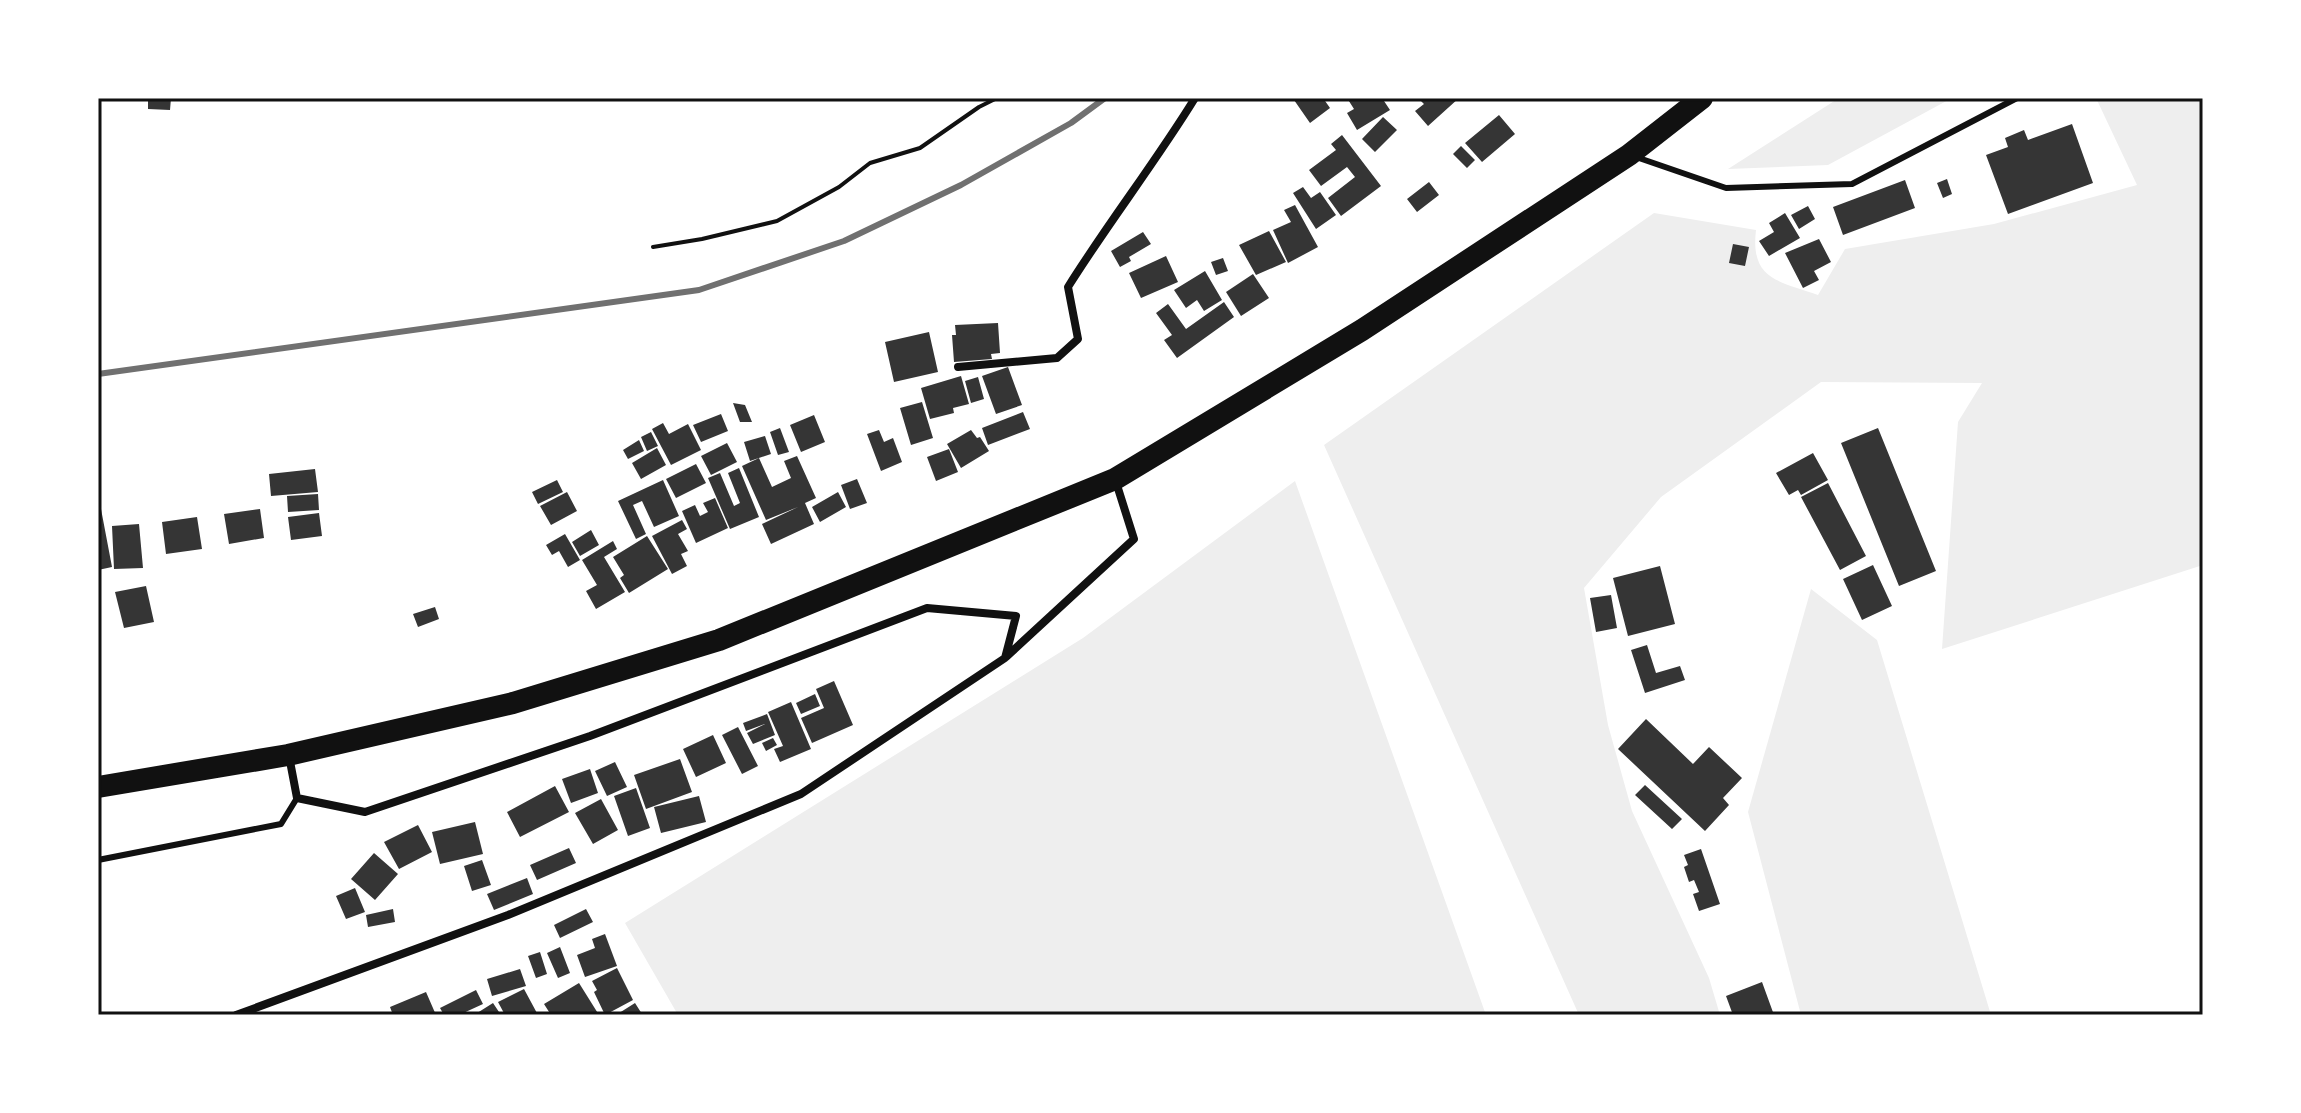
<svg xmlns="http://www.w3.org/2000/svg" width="2301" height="1113" viewBox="0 0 2301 1113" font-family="'PT Sans',sans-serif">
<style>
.green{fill:#eee}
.building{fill:#353535}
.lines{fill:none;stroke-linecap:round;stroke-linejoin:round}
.path{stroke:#111;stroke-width:4}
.service{stroke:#111;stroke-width:6}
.minor{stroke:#111;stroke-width:8}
.trunk{stroke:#111;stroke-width:22}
.rail{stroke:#707070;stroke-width:6}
.neatline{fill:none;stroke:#111;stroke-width:3}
</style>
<rect width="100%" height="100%" fill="#fff"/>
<path class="green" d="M 1839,98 L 1952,98 L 1828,165 L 1728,169 Z
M 2096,98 L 2203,98 L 2203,565 L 1942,649 L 1958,422 L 1982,383 L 1821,382 L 1661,497 L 1584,588 L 1608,725 L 1632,811 L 1709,978 L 1720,1015 L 1579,1015 L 1324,445 L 1654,213 L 1756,230 C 1750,280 1779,281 1818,295 L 1845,249 L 1994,224 L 2137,185 Z
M 1295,481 L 1486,1015 L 678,1015 L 625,923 L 1083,638 Z
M 1811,589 L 1877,640 L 1991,1015 L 1801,1015 L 1748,812 Z"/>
<path class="building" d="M 148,98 L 171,98 L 170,110 L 148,109 Z
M 1297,98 L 1323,98 L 1330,108 L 1310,123 L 1294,100 Z
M 1347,98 L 1382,98 L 1390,110 L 1357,130 L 1347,113 L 1354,109 Z
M 1418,98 L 1459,98 L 1428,126 L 1415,111 L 1424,104 Z
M 1499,115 L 1515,134 L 1482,162 L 1465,143 Z
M 1383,117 L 1397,130 L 1375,152 L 1362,139 Z
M 2072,124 L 2093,183 L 2008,214 L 1986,155 L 2008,147 L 2005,138 L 2024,130 L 2028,140 Z
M 1342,135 L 1381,186 L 1341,216 L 1328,198 L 1355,177 L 1347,167 L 1321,186 L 1309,170 L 1336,150 L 1331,144 Z
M 1461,146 L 1475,160 L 1467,168 L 1453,154 Z
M 1947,179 L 1952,194 L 1943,198 L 1937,183 Z
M 1905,180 L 1915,208 L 1843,235 L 1833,207 Z
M 1429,182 L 1439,195 L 1417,212 L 1407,199 Z
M 1303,187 L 1311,198 L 1320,192 L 1336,215 L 1316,229 L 1293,193 Z
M 1295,205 L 1318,247 L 1288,263 L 1273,230 L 1291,222 L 1284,210 Z
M 1808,206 L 1815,219 L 1799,229 L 1791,215 Z
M 1785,213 L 1800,238 L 1769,256 L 1759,241 L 1774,232 L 1769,223 Z
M 1269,231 L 1286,262 L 1256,275 L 1239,245 Z
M 1143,232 L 1151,244 L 1129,257 L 1131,261 L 1120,267 L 1111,251 Z
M 1819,239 L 1831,262 L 1814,271 L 1819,280 L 1803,288 L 1785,253 Z
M 1733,244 L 1749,247 L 1745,266 L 1729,263 Z
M 1166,256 L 1178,282 L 1141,298 L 1129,273 Z
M 1223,258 L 1228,271 L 1216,275 L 1211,262 Z
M 1205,271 L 1222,300 L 1204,311 L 1197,300 L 1186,308 L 1174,290 Z
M 1253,274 L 1269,298 L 1241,316 L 1226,292 Z
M 1224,302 L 1234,317 L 1177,358 L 1164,340 L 1172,335 L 1156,313 L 1168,304 L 1186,329 Z
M 998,323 L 1000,353 L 991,354 L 992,359 L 954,362 L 952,335 L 956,335 L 955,325 Z
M 929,332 L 938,372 L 894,382 L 885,342 Z
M 1008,367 L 1022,405 L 996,414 L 982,376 Z
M 961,376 L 969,404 L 953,408 L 954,413 L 930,419 L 921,388 Z
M 978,377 L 984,399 L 971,403 L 965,381 Z
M 922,402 L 933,438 L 911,445 L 900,408 Z
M 733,403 L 745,405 L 752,422 L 740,422 Z
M 1023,412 L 1030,429 L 988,445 L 982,428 Z
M 721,414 L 728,431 L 701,442 L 693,425 Z
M 814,415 L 825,442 L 801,452 L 790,425 Z
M 663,423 L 669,434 L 688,424 L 701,450 L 671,465 L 652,429 Z
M 780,428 L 789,452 L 778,455 L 770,432 Z
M 1878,428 L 1936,571 L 1899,586 L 1841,443 Z
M 879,430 L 884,442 L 893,438 L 902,462 L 881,471 L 867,434 Z
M 971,430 L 977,438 L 980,437 L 989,451 L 961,468 L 947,444 Z
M 651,432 L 658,446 L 647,451 L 641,437 Z
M 765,436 L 771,454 L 750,461 L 744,442 Z
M 639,440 L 644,451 L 628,459 L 623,450 Z
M 727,443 L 737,462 L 711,475 L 701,456 Z
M 657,448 L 666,465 L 641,479 L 632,463 Z
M 949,449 L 958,472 L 936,481 L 927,457 Z
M 1813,453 L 1828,480 L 1801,495 L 1798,490 L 1789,495 L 1776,473 Z
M 797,456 L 816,498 L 805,503 L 814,524 L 771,544 L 762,524 L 798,507 L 766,520 L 742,466 L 759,458 L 772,487 L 791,478 L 784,461 Z
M 696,464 L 706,483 L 676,498 L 666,479 Z
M 739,468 L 759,517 L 730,529 L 708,478 L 720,473 L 734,506 L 740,503 L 728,473 Z
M 315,469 L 318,492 L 271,496 L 269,474 Z
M 857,479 L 867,503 L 850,509 L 841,485 Z
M 557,480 L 563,492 L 538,504 L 532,492 Z
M 663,480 L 679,516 L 654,527 L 642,501 L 633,505 L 646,534 L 636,539 L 618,501 Z
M 1828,483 L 1866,556 L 1840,570 L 1801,497 Z
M 567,492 L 577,511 L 551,525 L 540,506 Z
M 838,492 L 846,507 L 820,522 L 812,507 Z
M 318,494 L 319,510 L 288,512 L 287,496 Z
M 715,498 L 728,528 L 696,543 L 682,511 L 695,505 L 700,516 L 708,512 L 703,503 Z
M 101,509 L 112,567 L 98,570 L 98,510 Z
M 260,509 L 264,538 L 229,544 L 224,514 Z
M 319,513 L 322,536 L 291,540 L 288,517 Z
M 197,517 L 202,549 L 166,554 L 162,522 Z
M 682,520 L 687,529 L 678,534 L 688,551 L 681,554 L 687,566 L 672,574 L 652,536 Z
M 139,524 L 143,568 L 114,569 L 112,526 Z
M 591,530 L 599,545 L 580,556 L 572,542 Z
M 565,534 L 580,560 L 568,567 L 559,551 L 552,555 L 546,545 Z
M 647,536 L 668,569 L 629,593 L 620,578 L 624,575 L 613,557 Z
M 613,541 L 617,549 L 604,557 L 625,592 L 596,609 L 586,591 L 597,585 L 582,560 Z
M 1873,565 L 1892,606 L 1862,620 L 1843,579 Z
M 1660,566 L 1675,624 L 1628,636 L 1613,578 Z
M 146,586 L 154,622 L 124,628 L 115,592 Z
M 1611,595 L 1617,628 L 1596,632 L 1590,598 Z
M 435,607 L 439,619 L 418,627 L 413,614 Z
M 1647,645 L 1656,673 L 1680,666 L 1685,680 L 1645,693 L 1631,650 Z
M 834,681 L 853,725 L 812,743 L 801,718 L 824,708 L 816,689 Z
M 815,694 L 820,706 L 801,714 L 796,703 Z
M 791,702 L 811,749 L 780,762 L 774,749 L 783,746 L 768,712 Z
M 767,714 L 775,735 L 753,744 L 747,733 L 765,724 L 746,731 L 743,723 Z
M 1646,719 L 1693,764 L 1709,747 L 1742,778 L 1723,798 L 1729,805 L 1705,831 L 1618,749 Z
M 738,727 L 758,766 L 742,774 L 722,735 Z
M 713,735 L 726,763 L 696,777 L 683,749 Z
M 773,738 L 777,745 L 766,751 L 762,743 Z
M 680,759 L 692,792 L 646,809 L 634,775 Z
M 615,762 L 627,787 L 607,796 L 595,771 Z
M 590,769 L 598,793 L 571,803 L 562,779 Z
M 1645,785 L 1682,819 L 1672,829 L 1635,795 Z
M 555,786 L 569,812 L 520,837 L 507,812 Z
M 636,788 L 650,828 L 628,836 L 614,796 Z
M 699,796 L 706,822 L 661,833 L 654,807 Z
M 601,799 L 618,830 L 593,844 L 575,813 Z
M 475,822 L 483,854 L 440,864 L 432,832 Z
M 418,825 L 432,852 L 399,869 L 384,842 Z
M 569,848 L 576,863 L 537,880 L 530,865 Z
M 1701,849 L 1720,904 L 1699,911 L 1693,894 L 1699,892 L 1694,880 L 1689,882 L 1684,867 L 1688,865 L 1684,855 Z
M 374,853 L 398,874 L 375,900 L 351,879 Z
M 482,860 L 491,885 L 472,891 L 464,866 Z
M 527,878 L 533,894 L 494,910 L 487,894 Z
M 355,888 L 365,912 L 346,919 L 336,896 Z
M 393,909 L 395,922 L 368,927 L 366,915 Z
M 586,909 L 593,922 L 560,938 L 554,925 Z
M 605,934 L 617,966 L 585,977 L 577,955 L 595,948 L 592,939 Z
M 560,947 L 570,973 L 558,978 L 547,953 Z
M 540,952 L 547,974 L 536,978 L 528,956 Z
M 617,968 L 633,1000 L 605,1015 L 594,992 L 597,990 L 592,981 Z
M 520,969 L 526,986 L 492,996 L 487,979 Z
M 1762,982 L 1774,1015 L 1733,1015 L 1726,996 Z
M 579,983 L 599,1015 L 551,1015 L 544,1004 Z
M 524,989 L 538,1015 L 505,1015 L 498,1002 Z
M 476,990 L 483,1004 L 459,1015 L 444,1015 L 440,1008 Z
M 426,992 L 436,1015 L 393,1015 L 390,1007 Z
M 493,1003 L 501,1015 L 474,1015 Z
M 635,1003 L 642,1014 L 640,1015 L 616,1015 Z"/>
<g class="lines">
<path class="path" d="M 653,247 L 702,239 L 777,221 L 839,187 L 870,163 L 920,148 L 979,107 L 997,98"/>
<path class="service" d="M 1636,157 L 1726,188 L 1852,184 L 2017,98
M 98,860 L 281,824 L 297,798"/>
<path class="minor" d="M 958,367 L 1057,358 L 1078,339 L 1068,287 C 1108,223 1155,163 1195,98
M 1006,657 L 1134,539 L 1116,482
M 236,1015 L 508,915 L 801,794 L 1005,658 L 1016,616 L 927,608 L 590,736 L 365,812 L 297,798 L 289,756"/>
<path class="trunk" d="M 98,787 L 288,755 L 513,703 L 719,640 L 1115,479 L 1362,330 L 1629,155 L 1702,98"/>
<path class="rail" d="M 98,374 L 699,290 L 844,241 L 961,185 L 1071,123 L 1105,98"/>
</g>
<rect width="2301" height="1113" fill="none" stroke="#ffffff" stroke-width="200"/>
<rect x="100" y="100" width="2101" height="913" class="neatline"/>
</svg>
